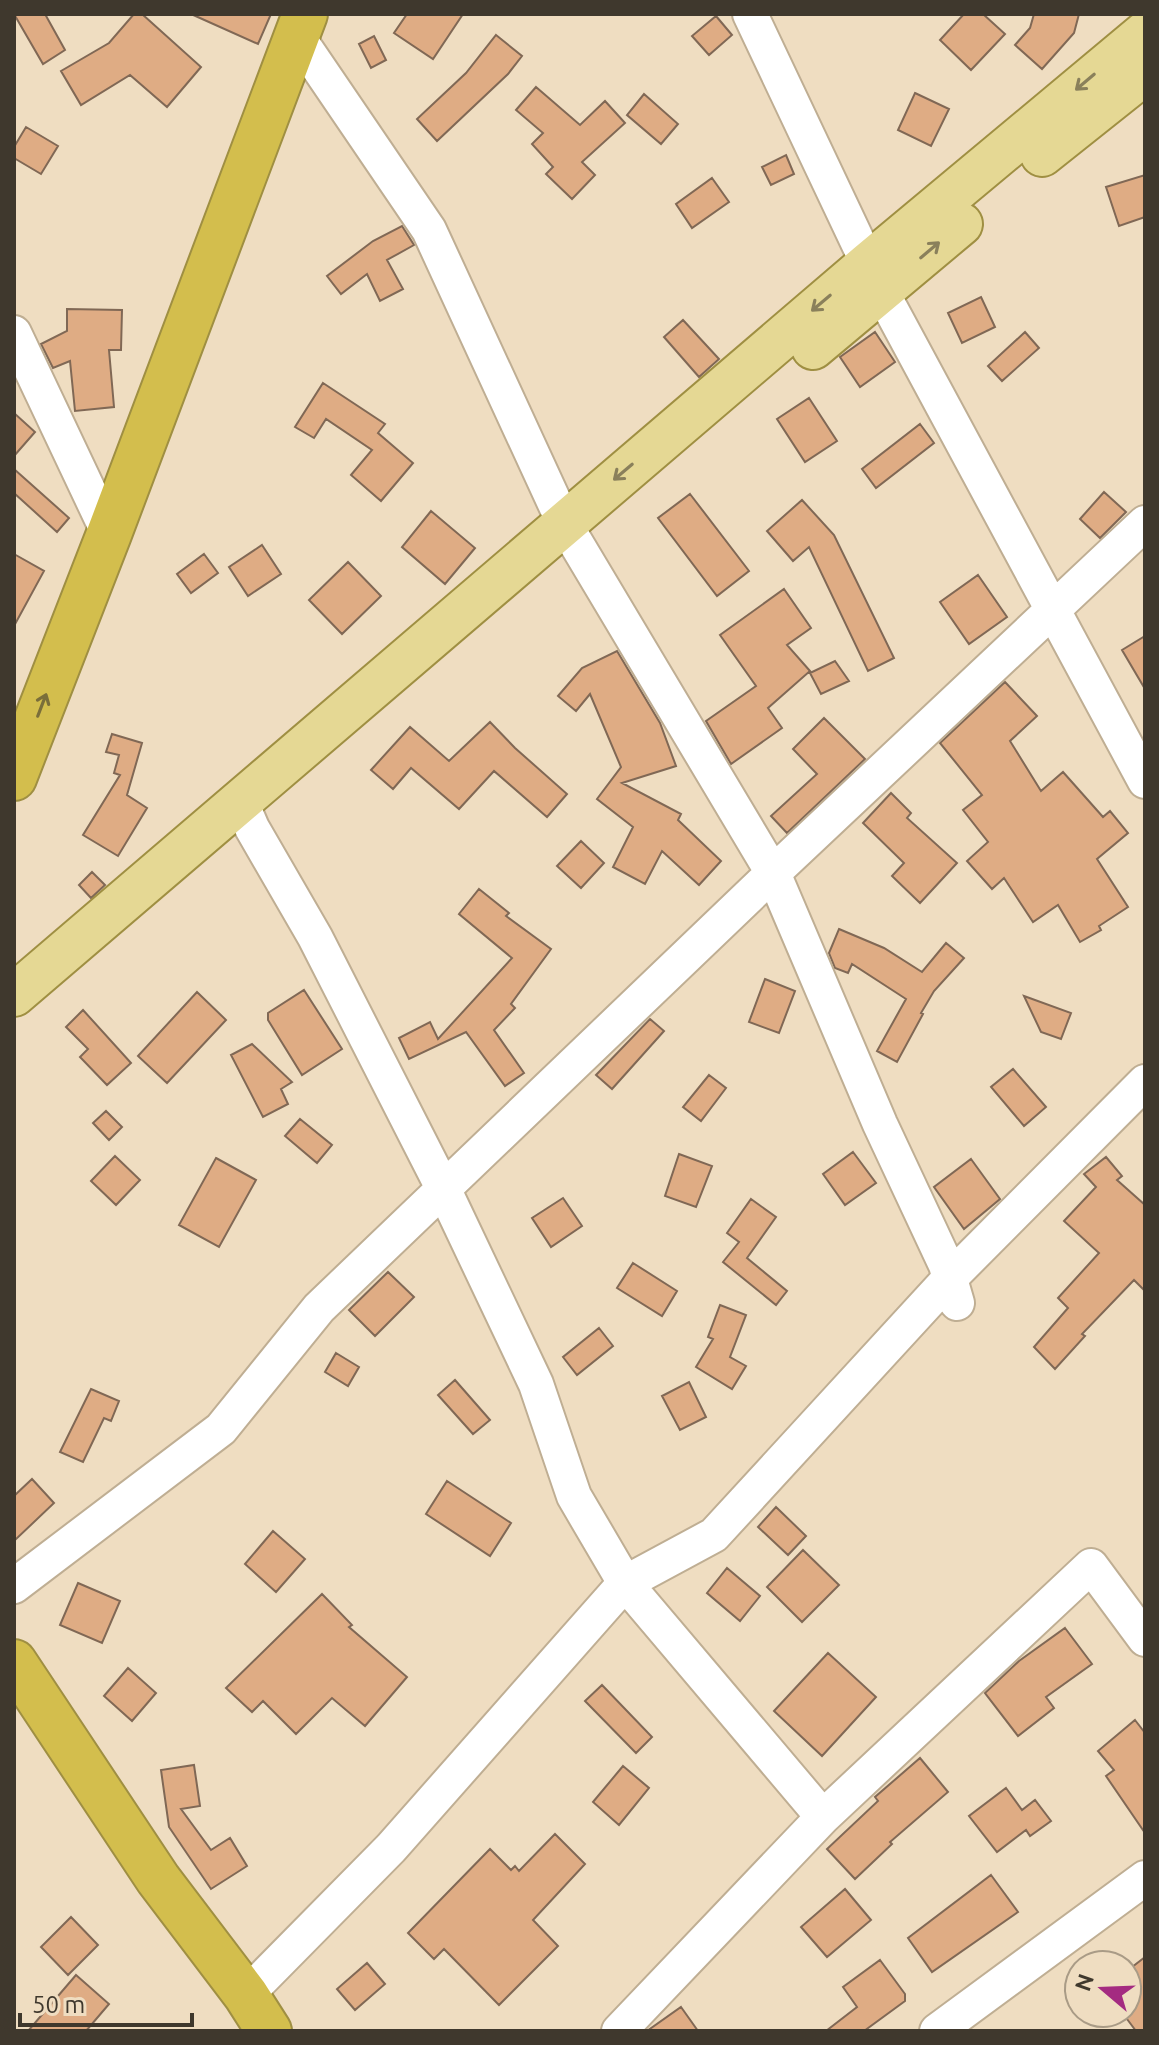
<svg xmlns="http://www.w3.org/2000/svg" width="1159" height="2045" viewBox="0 0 1159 2045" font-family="Ubuntu,sans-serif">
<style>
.building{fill:#dfac84;stroke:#806855;stroke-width:2}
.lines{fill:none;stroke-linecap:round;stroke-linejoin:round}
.minor-casing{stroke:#bfae93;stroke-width:38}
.major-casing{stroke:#9f8f42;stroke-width:46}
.highway-casing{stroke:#9f8f42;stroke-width:48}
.minor{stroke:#fff;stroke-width:34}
.major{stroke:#e5d894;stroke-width:42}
.highway{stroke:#d3be4d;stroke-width:44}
.oneway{stroke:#8a805b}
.oneway2{stroke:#7a6e3a}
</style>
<rect width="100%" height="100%" fill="#efddc1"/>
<path class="building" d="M 14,14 L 45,14 L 65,50 L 43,64 Z
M 134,14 L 142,14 L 201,67 L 167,107 L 130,75 L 81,105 L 61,71 L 109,43 Z
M 191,14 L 271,14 L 258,44 Z
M 407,14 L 463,14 L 433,59 L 394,33 Z
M 964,14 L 983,14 L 1005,34 L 971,70 L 940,40 Z
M 1034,14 L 1079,14 L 1074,33 L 1042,69 L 1015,45 L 1030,28 Z
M 716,16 L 732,35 L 709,55 L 692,36 Z
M 496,35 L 522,56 L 508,74 L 437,141 L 417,119 L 466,73 Z
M 374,36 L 386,60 L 371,68 L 359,44 Z
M 536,87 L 580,125 L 605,101 L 625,123 L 582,162 L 595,175 L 572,199 L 546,174 L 553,167 L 532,144 L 543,133 L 516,110 Z
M 915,93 L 949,109 L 931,146 L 898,130 Z
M 644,94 L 678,124 L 661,144 L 627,115 Z
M 26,127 L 58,146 L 41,174 L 14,158 L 14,147 Z
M 786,155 L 794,174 L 771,185 L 762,167 Z
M 1145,175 L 1145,217 L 1119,226 L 1106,187 Z
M 712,178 L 729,202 L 692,228 L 676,204 Z
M 402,226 L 414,245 L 387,260 L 403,289 L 380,301 L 367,274 L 341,294 L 327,276 L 373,241 Z
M 981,297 L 995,327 L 962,343 L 948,313 Z
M 67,309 L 122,310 L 121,350 L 109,350 L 114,407 L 75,411 L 70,361 L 53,368 L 41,344 L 67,331 Z
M 683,320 L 719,359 L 699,377 L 664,337 Z
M 875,332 L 895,362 L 860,387 L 840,357 Z
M 1025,332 L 1039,348 L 1002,381 L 988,366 Z
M 323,383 L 385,424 L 378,433 L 413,463 L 381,501 L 351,475 L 372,450 L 326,419 L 314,438 L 295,427 Z
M 809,398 L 837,441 L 805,462 L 777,419 Z
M 14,413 L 35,432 L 14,456 Z
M 920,424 L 934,443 L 876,488 L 862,469 Z
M 14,469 L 69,518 L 57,532 L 14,493 Z
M 1104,492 L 1126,512 L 1100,538 L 1080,519 Z
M 690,494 L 749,571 L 717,596 L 658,518 Z
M 802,500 L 834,535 L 894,658 L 868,671 L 809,547 L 793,561 L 767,531 Z
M 431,511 L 475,548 L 445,584 L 402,547 Z
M 262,545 L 281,574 L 248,596 L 229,567 Z
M 14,554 L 44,571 L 14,626 Z
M 204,554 L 218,573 L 191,593 L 177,574 Z
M 348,562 L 381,596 L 342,634 L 309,600 Z
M 978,575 L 1007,617 L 969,644 L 940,602 Z
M 784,589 L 811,628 L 787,645 L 810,671 L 768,708 L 782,728 L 731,764 L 706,721 L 756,686 L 720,635 Z
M 1145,636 L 1145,689 L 1122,650 Z
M 617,651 L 660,723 L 676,766 L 622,783 L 681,814 L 678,820 L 721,861 L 699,885 L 662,851 L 645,884 L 613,867 L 633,827 L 597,799 L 621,767 L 590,694 L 576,711 L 558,696 L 582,668 Z
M 835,661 L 849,681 L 821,694 L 810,673 Z
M 1005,682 L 1037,716 L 1010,741 L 1041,791 L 1063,772 L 1103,817 L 1110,811 L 1128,833 L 1097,859 L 1128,907 L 1099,926 L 1101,930 L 1080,942 L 1058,905 L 1033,922 L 1004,878 L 992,889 L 967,861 L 988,842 L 963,810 L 982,795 L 940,743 Z
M 824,718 L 865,759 L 787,833 L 771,816 L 817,774 L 793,749 Z
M 490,722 L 515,748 L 567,794 L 547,817 L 494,771 L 459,809 L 411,768 L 393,789 L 371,770 L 410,727 L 449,761 Z
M 112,734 L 142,743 L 127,795 L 147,808 L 118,856 L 83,835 L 120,775 L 114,773 L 119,755 L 106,752 Z
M 891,793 L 911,813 L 907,818 L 957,863 L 920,903 L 892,876 L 904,863 L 863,823 Z
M 581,841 L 604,863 L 581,888 L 557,866 Z
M 92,872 L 105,885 L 91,898 L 79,885 Z
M 479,889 L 509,913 L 506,916 L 551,949 L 511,1004 L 515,1008 L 494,1030 L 524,1073 L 505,1086 L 466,1032 L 409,1059 L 399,1038 L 430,1022 L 438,1039 L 512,958 L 459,914 Z
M 839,929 L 884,948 L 922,972 L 946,943 L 964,958 L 934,991 L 921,1013 L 923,1014 L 897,1062 L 877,1051 L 906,999 L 852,964 L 848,973 L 835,968 L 829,953 Z
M 765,979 L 795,991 L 779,1033 L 749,1022 Z
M 304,990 L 342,1049 L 302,1075 L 268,1020 L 268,1013 Z
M 197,992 L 226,1020 L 167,1083 L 138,1056 Z
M 1024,996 L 1071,1013 L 1061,1039 L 1041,1032 Z
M 83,1010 L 131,1063 L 107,1085 L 80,1057 L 88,1049 L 66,1027 Z
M 650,1019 L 664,1031 L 612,1089 L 596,1075 Z
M 252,1044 L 292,1082 L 281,1089 L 288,1104 L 263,1117 L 231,1055 Z
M 1013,1069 L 1046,1107 L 1024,1126 L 991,1087 Z
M 709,1075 L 726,1088 L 701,1121 L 683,1107 Z
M 106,1111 L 122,1127 L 109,1140 L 93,1123 Z
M 300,1119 L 332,1145 L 317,1163 L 285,1136 Z
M 853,1152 L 876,1183 L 845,1205 L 823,1174 Z
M 679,1154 L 712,1166 L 696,1207 L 665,1196 Z
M 115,1156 L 140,1180 L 116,1205 L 91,1181 Z
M 1106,1157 L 1122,1176 L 1117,1180 L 1145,1205 L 1145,1291 L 1134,1280 L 1082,1334 L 1085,1336 L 1055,1369 L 1034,1347 L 1068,1308 L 1058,1298 L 1099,1253 L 1064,1221 L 1096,1187 L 1084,1174 Z
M 216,1158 L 256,1180 L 219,1247 L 179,1225 Z
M 971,1159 L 1000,1199 L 964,1229 L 934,1187 Z
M 563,1198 L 582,1226 L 551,1247 L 532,1218 Z
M 751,1199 L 776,1217 L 747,1258 L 787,1291 L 776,1305 L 723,1262 L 739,1242 L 727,1233 Z
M 633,1263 L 677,1291 L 662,1316 L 617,1288 Z
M 388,1272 L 414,1297 L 375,1336 L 349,1310 Z
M 720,1305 L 746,1315 L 730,1357 L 746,1366 L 732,1389 L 696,1367 L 713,1339 L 708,1337 Z
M 599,1328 L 613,1346 L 577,1375 L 563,1357 Z
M 336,1353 L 359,1367 L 348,1386 L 325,1372 Z
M 455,1380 L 490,1420 L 473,1434 L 438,1395 Z
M 689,1382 L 706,1417 L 680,1430 L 662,1396 Z
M 91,1389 L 119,1401 L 111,1421 L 104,1418 L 83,1462 L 60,1452 Z
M 32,1479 L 54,1503 L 14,1541 L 14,1496 Z
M 447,1481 L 511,1523 L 490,1556 L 426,1514 Z
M 776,1507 L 806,1536 L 788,1555 L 758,1527 Z
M 273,1531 L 305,1559 L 276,1592 L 245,1564 Z
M 803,1550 L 839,1585 L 802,1622 L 767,1587 Z
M 727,1568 L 760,1596 L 740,1621 L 707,1593 Z
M 78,1583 L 120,1601 L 102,1643 L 60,1625 Z
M 322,1594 L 352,1625 L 349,1627 L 407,1677 L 365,1726 L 332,1698 L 296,1734 L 263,1701 L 252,1712 L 226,1688 Z
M 1065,1628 L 1092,1664 L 1046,1697 L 1054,1708 L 1018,1736 L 985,1693 L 1019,1661 Z
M 828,1653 L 876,1697 L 822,1756 L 774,1711 Z
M 128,1668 L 156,1693 L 132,1721 L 104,1696 Z
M 602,1685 L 652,1737 L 636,1753 L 585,1701 Z
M 1135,1720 L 1145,1733 L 1145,1833 L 1106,1776 L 1114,1770 L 1098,1751 Z
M 920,1758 L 948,1792 L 890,1842 L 892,1844 L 855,1879 L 827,1849 L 878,1801 L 875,1797 Z
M 194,1765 L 200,1806 L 181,1809 L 211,1850 L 230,1838 L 247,1866 L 211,1889 L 169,1827 L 161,1770 Z
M 623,1766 L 649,1788 L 619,1825 L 593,1802 Z
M 1006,1788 L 1022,1810 L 1035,1800 L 1051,1821 L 1030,1836 L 1026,1830 L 997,1852 L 969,1816 Z
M 555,1834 L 585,1864 L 533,1920 L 558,1946 L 499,2005 L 444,1949 L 434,1959 L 408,1933 L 490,1849 L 511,1870 L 515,1866 L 519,1871 Z
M 991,1875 L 1018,1912 L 932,1972 L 908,1938 Z
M 845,1889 L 871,1920 L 827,1957 L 801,1927 Z
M 71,1917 L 98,1945 L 68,1975 L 41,1947 Z
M 1145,1957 L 1145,2031 L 1136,2031 L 1127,2019 L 1127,1971 Z
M 880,1960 L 905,1994 L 905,2001 L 864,2031 L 826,2031 L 857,2007 L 843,1987 Z
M 367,1963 L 385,1984 L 355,2010 L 337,1989 Z
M 76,1975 L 109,2004 L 86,2031 L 28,2031 Z
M 681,2007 L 698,2031 L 647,2031 Z"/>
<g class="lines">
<defs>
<path id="minor" d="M 750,14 L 881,291 L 1145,781
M 297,36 L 429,230 L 564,523 L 773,873 L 880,1124 L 946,1265 L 957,1303
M 14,333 L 109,534
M 241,802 L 252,828 L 315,937 L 443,1188 L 536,1384 L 574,1496 L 625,1583 L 823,1817
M 14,1586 L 221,1429 L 319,1308 L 773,873 L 1145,523
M 246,1995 L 391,1848 L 625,1583 L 714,1535 L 950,1278 L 1145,1082
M 619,2031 L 823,1817 L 1091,1566 L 1145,1639
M 937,2031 L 1145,1878"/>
<path id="major" d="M 1042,155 L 1145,73
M 813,348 L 961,224
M 14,995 L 868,264 L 1145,33"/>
<path id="highway" d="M 14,778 L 109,534 L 305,14
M 14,1662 L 158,1879 L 246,1995 L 269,2031"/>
</defs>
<use href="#minor" class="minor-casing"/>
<use href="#major" class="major-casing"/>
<use href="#highway" class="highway-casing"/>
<use href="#minor" class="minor"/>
<use href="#major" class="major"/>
<use href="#highway" class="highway"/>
</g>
<defs><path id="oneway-shaft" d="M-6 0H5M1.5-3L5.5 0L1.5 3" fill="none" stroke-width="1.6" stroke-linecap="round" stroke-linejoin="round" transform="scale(2)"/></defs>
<g class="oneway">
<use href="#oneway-shaft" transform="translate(1085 82) rotate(140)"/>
<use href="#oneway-shaft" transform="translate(930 250) rotate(-40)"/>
<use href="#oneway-shaft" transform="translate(821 303) rotate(140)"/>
<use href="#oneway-shaft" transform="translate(623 472) rotate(140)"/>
</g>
<use class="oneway2" href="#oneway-shaft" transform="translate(42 705) rotate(-69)"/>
<rect width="1159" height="2045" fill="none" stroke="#3f382d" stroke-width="32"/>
<g transform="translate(1103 1989) rotate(289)"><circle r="38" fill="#efddc1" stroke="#a99b86" stroke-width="2"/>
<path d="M0-6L14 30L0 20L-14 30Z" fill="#a42b81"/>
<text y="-12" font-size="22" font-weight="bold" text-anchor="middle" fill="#3f382d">N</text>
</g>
<path d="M20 2013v12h172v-12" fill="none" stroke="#3f382d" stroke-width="4"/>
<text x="32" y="2013" font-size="24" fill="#3f382d" stroke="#efddc1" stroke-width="6" paint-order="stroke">50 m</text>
</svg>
